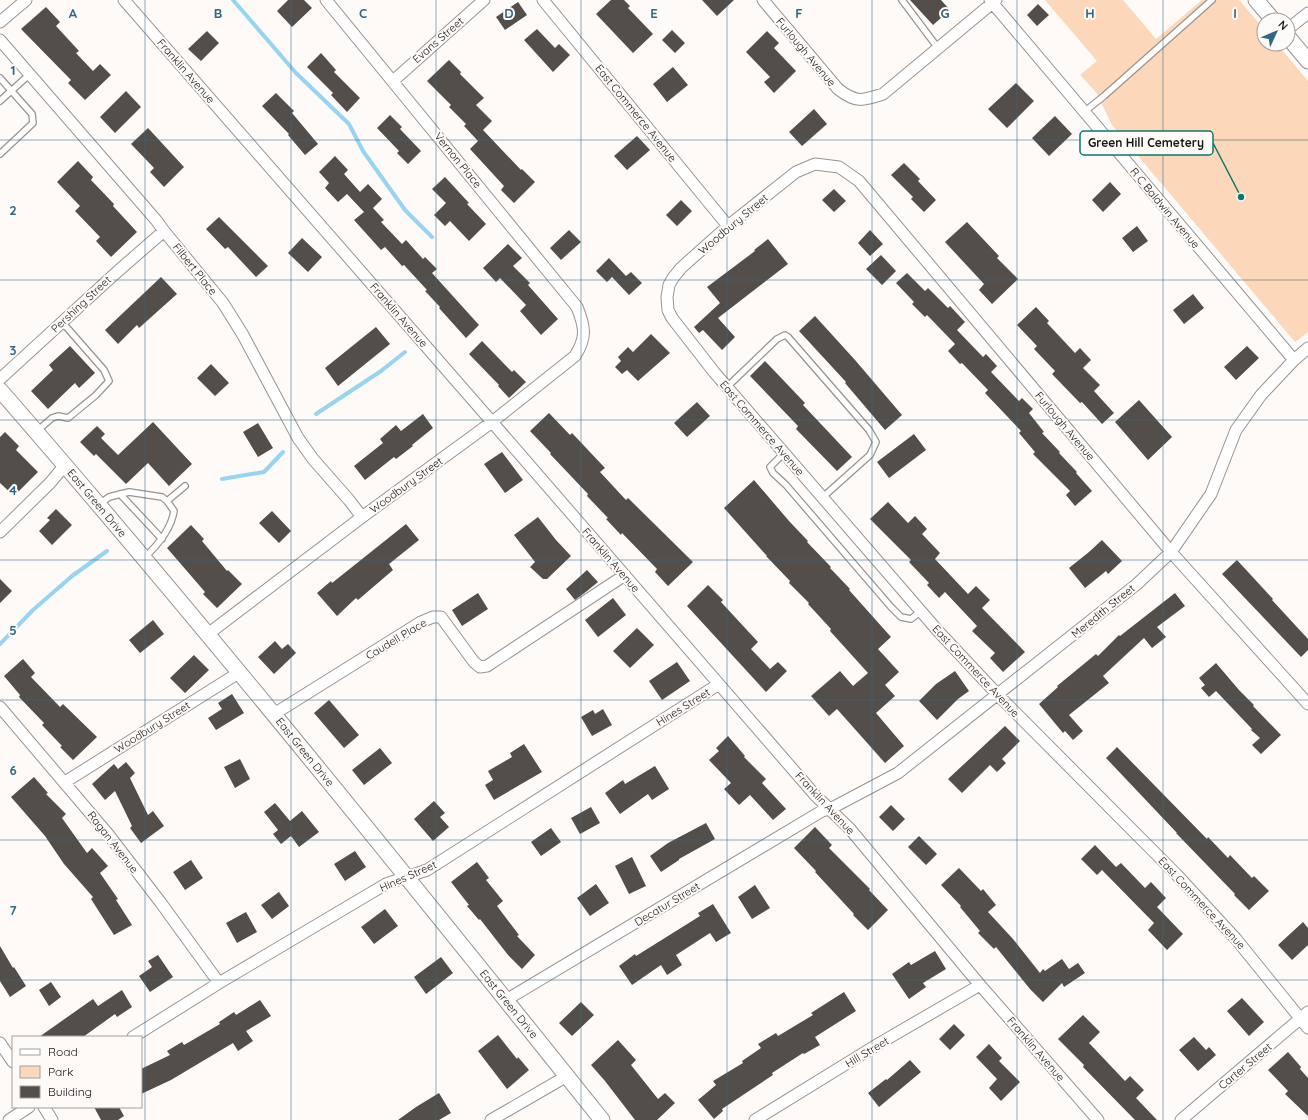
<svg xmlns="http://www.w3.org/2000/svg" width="1308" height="1120" viewBox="0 0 1308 1120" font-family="Quicksand,sans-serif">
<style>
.green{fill:#fdd7b9}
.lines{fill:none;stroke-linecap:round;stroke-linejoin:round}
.stream{stroke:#96d4f2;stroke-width:4}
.building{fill:#534e4a}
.lane-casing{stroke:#9a9490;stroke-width:8}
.street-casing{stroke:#9a9490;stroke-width:13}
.secondary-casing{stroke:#9a9490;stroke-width:17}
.lane{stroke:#fff;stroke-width:5.5}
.street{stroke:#fff;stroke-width:11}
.secondary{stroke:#fff;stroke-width:15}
.grid{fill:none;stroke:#306982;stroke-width:1;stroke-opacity:0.55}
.labels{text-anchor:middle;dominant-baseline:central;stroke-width:4;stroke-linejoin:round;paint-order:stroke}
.street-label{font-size:11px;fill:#191715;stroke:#fefaf8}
.grid-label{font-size:13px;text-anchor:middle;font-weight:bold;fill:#306982;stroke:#fefaf8;stroke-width:4;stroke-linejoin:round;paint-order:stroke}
.leader{fill:none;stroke:#0f766e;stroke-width:1.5}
.callout-dot{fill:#0f766e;stroke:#fefaf8;stroke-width:1.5}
.callout{fill:#fefaf8;stroke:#0f766e;stroke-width:1.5}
.callout-label{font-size:12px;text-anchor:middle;font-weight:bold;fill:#191715}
</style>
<rect width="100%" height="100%" fill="#fefaf8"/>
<path class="green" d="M 1045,0 L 1123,0 L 1156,39 L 1202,0 L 1239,0 L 1264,29 L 1264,44 L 1277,44 L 1308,81 L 1308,332 L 1295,342 L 1112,125 L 1096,92 L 1080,75 L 1097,61 Z"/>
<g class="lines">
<path class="stream" d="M 233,0 L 296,73 L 349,124 L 363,151 L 405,210 L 432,237
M 316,414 L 381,371 L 405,352
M 222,479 L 264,472 L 283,452
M 0,644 L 33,610 L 72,576 L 107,551"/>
</g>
<path class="building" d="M 288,0 L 304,0 L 312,8 L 292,27 L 277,11 Z
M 611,0 L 624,0 L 630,6 L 628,8 L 653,34 L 633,53 L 596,14 Z
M 702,0 L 734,0 L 717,16 Z
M 910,0 L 941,0 L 950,10 L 933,25 Z
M 518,2 L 527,15 L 505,30 L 496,17 Z
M 1038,4 L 1049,15 L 1037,26 L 1027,15 Z
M 46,7 L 60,22 L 56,26 L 79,51 L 76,53 L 93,71 L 100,64 L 111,75 L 85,100 L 68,83 L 71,80 L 21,29 Z
M 537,29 L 555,48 L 559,44 L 570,55 L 553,72 L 524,40 Z
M 672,30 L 685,43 L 675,53 L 662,40 Z
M 207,31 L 219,43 L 201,61 L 188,49 Z
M 767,31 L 779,43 L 774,48 L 796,71 L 774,93 L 764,82 L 770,77 L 746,52 Z
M 321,53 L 336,70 L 334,72 L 360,98 L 347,112 L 331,95 L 333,93 L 307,67 Z
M 449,60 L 461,72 L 460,74 L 484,98 L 476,105 L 492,121 L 483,130 L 521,170 L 522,169 L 535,182 L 514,203 L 501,190 L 504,186 L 470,149 L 478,141 L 464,126 L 466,124 L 449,107 L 451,105 L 427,81 Z
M 673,67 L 688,85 L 667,102 L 653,84 Z
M 1016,83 L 1034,101 L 1007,128 L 988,109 Z
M 126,91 L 141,107 L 115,133 L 100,117 Z
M 276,93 L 294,111 L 292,113 L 318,144 L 305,155 L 288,135 L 289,134 L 262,106 Z
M 814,109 L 827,124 L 802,146 L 789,132 Z
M 390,115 L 402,127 L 400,129 L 421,151 L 408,164 L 397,153 L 399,151 L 377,128 Z
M 1055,116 L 1072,134 L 1049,156 L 1032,138 Z
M 148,128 L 184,167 L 164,187 L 150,172 L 154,168 L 131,144 Z
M 637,136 L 650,150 L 627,170 L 614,156 Z
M 335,156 L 348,170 L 344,174 L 360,192 L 368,184 L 382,199 L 373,208 L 384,220 L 381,222 L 402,244 L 406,240 L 423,259 L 425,257 L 437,269 L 432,273 L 479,325 L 466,338 L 439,308 L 440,307 L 425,291 L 427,290 L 404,265 L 402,266 L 385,247 L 381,250 L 354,220 L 364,212 L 347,194 L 338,202 L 325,188 L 329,183 L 319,172 Z
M 78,161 L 93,177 L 91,180 L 114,204 L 113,206 L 137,232 L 111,257 L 96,241 L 100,237 L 75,211 L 80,206 L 57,182 Z
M 904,163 L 920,179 L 918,181 L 936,200 L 924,212 L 911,199 L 913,197 L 891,175 Z
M 445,177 L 469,203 L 467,204 L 486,224 L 469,241 L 450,221 L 445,226 L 434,215 L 446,203 L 432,189 Z
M 1110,182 L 1121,194 L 1103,212 L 1092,200 Z
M 834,189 L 846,201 L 834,212 L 822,200 Z
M 681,200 L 692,211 L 677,226 L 666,215 Z
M 219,217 L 268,266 L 256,277 L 228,247 L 225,249 L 206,229 Z
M 967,222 L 999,256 L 997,258 L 1018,279 L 992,304 L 979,290 L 984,284 L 945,242 Z
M 1137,226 L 1148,241 L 1133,252 L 1122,238 Z
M 569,230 L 581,242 L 561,260 L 550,248 Z
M 870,230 L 883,244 L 870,256 L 858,243 Z
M 302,238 L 322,257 L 308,272 L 288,253 Z
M 768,239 L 788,264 L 718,318 L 735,337 L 722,350 L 703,330 L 699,333 L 694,327 L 720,303 L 707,287 L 755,251 L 754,250 Z
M 508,244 L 522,258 L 513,266 L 530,283 L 528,285 L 558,319 L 541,335 L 520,311 L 526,305 L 500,278 L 496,282 L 483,268 Z
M 881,255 L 896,271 L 882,285 L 866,269 Z
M 609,258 L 626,276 L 631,272 L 642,283 L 629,295 L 612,277 L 607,282 L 596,271 Z
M 907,273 L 925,291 L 928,288 L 948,308 L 950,306 L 965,322 L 957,330 L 983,357 L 986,354 L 997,366 L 991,372 L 1019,401 L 1022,398 L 1033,409 L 1029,413 L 1044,432 L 1042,433 L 1060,452 L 1059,453 L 1077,472 L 1076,473 L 1092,491 L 1075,506 L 1066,495 L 1070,491 L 1033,454 L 1035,452 L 1019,433 L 1021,431 L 985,393 L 988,390 L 962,363 L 960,364 L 948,351 L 955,344 L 927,315 L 925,317 L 912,304 L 914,302 L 896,283 Z
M 161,277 L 177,294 L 139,328 L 137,325 L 118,344 L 105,330 Z
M 1193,294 L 1204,308 L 1184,324 L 1173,310 Z
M 1036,307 L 1049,321 L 1047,323 L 1075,353 L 1080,348 L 1091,360 L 1083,368 L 1100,385 L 1094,391 L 1114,413 L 1102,424 L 1082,402 L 1080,403 L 1052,374 L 1055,371 L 1034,349 L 1037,346 L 1017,325 Z
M 815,316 L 855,360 L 902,415 L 885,430 L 845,383 L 846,382 L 799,331 Z
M 376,327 L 390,344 L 338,386 L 325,368 Z
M 651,334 L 670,353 L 638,381 L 627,370 L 622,374 L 615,367 L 621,361 L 618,357 L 628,347 L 633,352 Z
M 482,341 L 512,372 L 514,370 L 526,382 L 509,398 L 498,386 L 499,385 L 469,354 Z
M 70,346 L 95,373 L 79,388 L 75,383 L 48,409 L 31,391 L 53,370 L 49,365 Z
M 1247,346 L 1259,358 L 1236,380 L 1224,367 Z
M 765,361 L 805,403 L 803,405 L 852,457 L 837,471 L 796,429 L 798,426 L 750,376 Z
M 211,364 L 229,383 L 215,396 L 197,378 Z
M 1139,400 L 1172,437 L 1148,460 L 1115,422 Z
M 697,402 L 710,416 L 687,437 L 674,423 Z
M 549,413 L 570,435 L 572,433 L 605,468 L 600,472 L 626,500 L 628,498 L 693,562 L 668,586 L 655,572 L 657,569 L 622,533 L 621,535 L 606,519 L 608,518 L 587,496 L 588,494 L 550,454 L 551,453 L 530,431 Z
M 423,414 L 433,428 L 412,445 L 413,446 L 396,459 L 394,457 L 365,480 L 354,466 L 383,443 L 380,439 L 396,425 L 401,431 Z
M 153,422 L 192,464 L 169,486 L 148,463 L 126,484 L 96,454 L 94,456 L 80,442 L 97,426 L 105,434 L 101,438 L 118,455 Z
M 258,423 L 273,448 L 258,457 L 243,432 Z
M 5,432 L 19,446 L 16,450 L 38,472 L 14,496 L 0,483 L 0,437 Z
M 914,434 L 926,450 L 889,478 L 877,462 Z
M 502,452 L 523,480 L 505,493 L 484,464 Z
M 754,480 L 789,521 L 808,541 L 807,542 L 831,567 L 830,568 L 850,589 L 849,590 L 891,637 L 878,649 L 899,672 L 885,685 L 895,696 L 876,713 L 904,746 L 885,763 L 837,709 L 829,716 L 811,696 L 840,671 L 853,686 L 868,673 L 830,631 L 831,629 L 808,604 L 809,603 L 789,583 L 790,581 L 766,556 L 767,556 L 724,508 Z
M 888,502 L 908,523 L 915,516 L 927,529 L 922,534 L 940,553 L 935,559 L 968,594 L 976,586 L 990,600 L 982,608 L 1025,652 L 1003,672 L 990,658 L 995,653 L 972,631 L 977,626 L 945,592 L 939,598 L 927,585 L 929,583 L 909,562 L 911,560 L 870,519 Z
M 56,509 L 72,525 L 52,545 L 39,531 L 50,520 L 47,518 Z
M 272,511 L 291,531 L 279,543 L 259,523 Z
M 538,517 L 556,540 L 571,556 L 547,579 L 543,579 L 530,567 L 535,562 L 514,535 Z
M 406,524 L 419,540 L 389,564 L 393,570 L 358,600 L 356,598 L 337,616 L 317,593 L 331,581 L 332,583 Z
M 191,525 L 204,539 L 202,541 L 227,571 L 228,570 L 242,584 L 217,608 L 203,594 L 205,592 L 167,548 Z
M 1102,540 L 1122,561 L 1108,574 L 1106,571 L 1085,588 L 1069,568 L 1089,552 Z
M 1237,560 L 1273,599 L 1272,600 L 1308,639 L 1308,650 L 1301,657 L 1222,574 Z
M 587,570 L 598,582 L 587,591 L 575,600 L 566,589 Z
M 0,579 L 12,591 L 0,603 Z
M 708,585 L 723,600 L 721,602 L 758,642 L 751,649 L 770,669 L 778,662 L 787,671 L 766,692 L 687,606 Z
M 478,593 L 488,609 L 462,626 L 452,610 Z
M 1175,593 L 1185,606 L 1157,627 L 1166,637 L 1152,648 L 1144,638 L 1103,676 L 1109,683 L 1069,715 L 1083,731 L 1073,740 L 1065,731 L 1063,733 L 1039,704 L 1058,687 L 1057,686 L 1096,654 L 1098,656 L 1119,635 L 1120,636 Z
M 613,598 L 626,615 L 598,637 L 585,620 Z
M 153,620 L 164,634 L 140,653 L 129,640 Z
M 637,628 L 654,645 L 630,668 L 613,651 Z
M 275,641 L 282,649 L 288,644 L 296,653 L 274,674 L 258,657 Z
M 194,655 L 209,670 L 185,693 L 170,678 Z
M 23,659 L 35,673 L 31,677 L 60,707 L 63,704 L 97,737 L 73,760 L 60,747 L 62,746 L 42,725 L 44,723 L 19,697 L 20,695 L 4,676 Z
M 677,662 L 690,681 L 662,700 L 649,681 Z
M 1216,663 L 1239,690 L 1254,705 L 1253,706 L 1281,735 L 1261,754 L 1252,745 L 1260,738 L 1251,730 L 1252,729 L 1216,691 L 1209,697 L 1201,688 L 1205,685 L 1199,678 Z
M 955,671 L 969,691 L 958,699 L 937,720 L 919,701 L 936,684 Z
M 232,694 L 244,713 L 216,730 L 208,718 L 222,709 L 218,703 Z
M 329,700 L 359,735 L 344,748 L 314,713 Z
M 603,709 L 612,725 L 592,736 L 581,717 L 593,710 L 595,714 Z
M 1005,726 L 1020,741 L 1002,759 L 1006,763 L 997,772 L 990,765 L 962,793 L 948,779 Z
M 728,736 L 745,756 L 744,757 L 766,779 L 762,783 L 786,809 L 773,820 L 750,795 L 739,805 L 724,789 L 731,783 L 709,760 L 719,751 L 716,748 Z
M 524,744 L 542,772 L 494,800 L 485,785 L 493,780 L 488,771 L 512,757 L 510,753 Z
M 1117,747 L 1207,839 L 1208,837 L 1228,858 L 1230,855 L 1252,878 L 1254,876 L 1269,891 L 1249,910 L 1234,895 L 1235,894 L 1176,833 L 1177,833 L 1106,758 Z
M 380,748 L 392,763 L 364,785 L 352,770 Z
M 240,759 L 250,779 L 235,788 L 224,767 Z
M 126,762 L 135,773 L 130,778 L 148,815 L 153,811 L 164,826 L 141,843 L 130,828 L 132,826 L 115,791 L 105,800 L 92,784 L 114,764 L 118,769 Z
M 655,766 L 669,789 L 652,800 L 648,794 L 620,814 L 605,793 L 623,780 L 625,784 Z
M 34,777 L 48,793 L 46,794 L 66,814 L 62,818 L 87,853 L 92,848 L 108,866 L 100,873 L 118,899 L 116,900 L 132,925 L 114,935 L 91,899 L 93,897 L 64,864 L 45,836 L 11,797 Z
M 434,801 L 445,813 L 440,817 L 449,827 L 433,841 L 414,819 Z
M 275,803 L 290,821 L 302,811 L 319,832 L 299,847 L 291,836 L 281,844 L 273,834 L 278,830 L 264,812 Z
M 891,805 L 905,819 L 893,831 L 879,817 Z
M 591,807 L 600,823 L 580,834 L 571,818 Z
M 706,823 L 715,839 L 679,859 L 679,860 L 661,872 L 650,856 L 668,843 Z
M 815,827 L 832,845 L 829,848 L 870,889 L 869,890 L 888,910 L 868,930 L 853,915 L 854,914 L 815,872 L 816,871 L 794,848 Z
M 551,828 L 561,842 L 541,856 L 531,842 Z
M 919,836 L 937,854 L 926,865 L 908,847 Z
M 1095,845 L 1116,867 L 1121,863 L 1145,888 L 1151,882 L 1166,898 L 1157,907 L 1183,934 L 1167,950 L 1148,930 L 1154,923 L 1102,870 L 1097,875 L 1081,859 Z
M 355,851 L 366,867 L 345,881 L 334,864 Z
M 632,857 L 646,886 L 629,894 L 615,866 Z
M 191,860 L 203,878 L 185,890 L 173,872 Z
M 477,862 L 489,878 L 486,880 L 503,901 L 497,906 L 519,935 L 517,936 L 535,955 L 522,969 L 508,955 L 480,919 L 479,920 L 467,906 L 469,905 L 451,882 Z
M 959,868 L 981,891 L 983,889 L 996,905 L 988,912 L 1013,939 L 1040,973 L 1043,969 L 1045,971 L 1062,959 L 1069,969 L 1078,963 L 1085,973 L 1064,987 L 1062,983 L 1043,1002 L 1030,989 L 996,947 L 994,949 L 978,933 L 980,931 L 960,907 L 961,906 L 941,885 Z
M 596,884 L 609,903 L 590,916 L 577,898 Z
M 755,885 L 770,908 L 752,919 L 738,897 Z
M 279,892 L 289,906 L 272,919 L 261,905 Z
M 713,904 L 731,933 L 716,942 L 710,933 L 676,955 L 682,965 L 667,975 L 661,965 L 632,985 L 619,966 L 635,954 L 636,956 L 700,916 L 698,913 Z
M 385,909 L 398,926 L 374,944 L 361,927 Z
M 246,912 L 257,932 L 237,943 L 226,923 Z
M 1303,922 L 1308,928 L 1308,945 L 1292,960 L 1278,945 Z
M 0,946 L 13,968 L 14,967 L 26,986 L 10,997 L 0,981 Z
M 935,951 L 946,969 L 923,983 L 926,987 L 909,999 L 892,974 L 909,962 L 911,965 Z
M 158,955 L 173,977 L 150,992 L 139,976 L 152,967 L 148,961 Z
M 441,957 L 453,973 L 426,994 L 414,977 Z
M 51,982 L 61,997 L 49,1006 L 39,990 Z
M 122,990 L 132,1007 L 117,1017 L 115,1014 L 83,1037 L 39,1037 L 93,999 L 98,1006 Z
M 844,992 L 856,1011 L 815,1037 L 820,1045 L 804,1054 L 803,1053 L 772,1073 L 773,1075 L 722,1109 L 723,1111 L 714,1119 L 698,1100 L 716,1085 L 713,1081 L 743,1063 L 742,1061 L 761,1048 L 758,1044 L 776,1033 L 778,1036 L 813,1015 L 811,1013 Z
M 1242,998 L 1264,1022 L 1249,1036 L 1227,1011 Z
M 260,1000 L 271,1016 L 246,1031 L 253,1041 L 238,1051 L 233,1043 L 171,1080 L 141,1094 L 141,1069 L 170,1055 L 167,1051 L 182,1042 L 184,1045 L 220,1024 L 219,1022 L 234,1012 L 236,1015 Z
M 581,1002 L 594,1015 L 572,1036 L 559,1023 Z
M 1083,1015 L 1100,1032 L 1089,1043 L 1125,1081 L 1130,1076 L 1144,1090 L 1136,1098 L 1157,1120 L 1135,1120 L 1083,1067 L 1084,1065 L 1058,1039 Z
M 954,1024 L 965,1035 L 950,1050 L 939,1039 Z
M 498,1035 L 517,1059 L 518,1057 L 529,1070 L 507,1089 L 478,1051 Z
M 1194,1037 L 1206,1050 L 1209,1047 L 1216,1055 L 1198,1071 L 1179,1050 Z
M 618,1040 L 636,1060 L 631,1065 L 658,1099 L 665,1093 L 675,1103 L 657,1120 L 635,1120 L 605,1081 L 591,1065 Z
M 989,1044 L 1002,1058 L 999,1061 L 1020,1082 L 1001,1101 L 989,1088 L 997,1079 L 976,1057 Z
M 1288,1052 L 1301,1067 L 1300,1069 L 1308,1078 L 1308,1116 L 1285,1094 L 1288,1091 L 1268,1070 Z
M 910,1060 L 921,1072 L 879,1107 L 868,1093 L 886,1079 L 887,1080 Z
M 439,1093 L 451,1113 L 439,1120 L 398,1120 L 416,1107 Z
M 94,1107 L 119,1107 L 124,1116 L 118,1120 L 101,1120 Z"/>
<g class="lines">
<defs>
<path id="lane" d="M 902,0 L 938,48
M 0,78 L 32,114 L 33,123 L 0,154
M 0,101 L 30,74
M 1084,112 L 1104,96 L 1212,0
M 727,387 L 777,339 L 785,335 L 788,337 L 869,430 L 876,442 L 870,455 L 823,497
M 37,431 L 52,418 L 58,416 L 68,418 L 96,395 L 109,381 L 104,370 L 62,322
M 784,453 L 770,467 L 773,473 L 786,485 L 891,607 L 901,617 L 911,619 L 921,611
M 120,494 L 162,539
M 167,501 L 185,486
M 100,504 L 109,497 L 129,492 L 162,497 L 167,501 L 174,511 C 171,530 158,545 144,558"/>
<path id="street" d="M 124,0 L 492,422 L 815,795 L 850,829 L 980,985 L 1098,1120
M 543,0 L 728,226
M 763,0 L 838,89 C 856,103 862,101 883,94 L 996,0
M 990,0 L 1294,360
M 0,22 L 26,0
M 1288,29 L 1308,13
M 0,40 L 156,220 L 164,231 L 223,303 L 243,335 L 298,438 L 313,459 L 349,500 L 362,517
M 393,81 L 484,0
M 0,379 L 118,271 L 164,231
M 0,532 L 50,483 L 65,465
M 208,634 L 362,517 L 492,422 L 575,356 C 587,337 585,327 577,307 L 326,0
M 1308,704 L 1171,552 L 859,181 L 839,167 L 815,164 L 796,172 L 728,226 L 681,268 L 673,278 L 669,285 L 667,297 L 668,310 L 672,318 L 714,372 L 938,631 L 998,695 L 1176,874 L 1236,939 L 1308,1028
M 0,707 L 108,834 L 161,903 L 219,983
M 274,714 L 421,622 L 433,617 L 441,617 L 474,662 L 480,667 L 487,666 L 625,575
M 65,782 L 240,672
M 506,1000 L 822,811 L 830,809 L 898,773 L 1137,584 L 1171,552 L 1211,494 L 1236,430 L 1261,395 L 1294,360 L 1308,348
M 133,1037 L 219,983 L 386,884 L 427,870 L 719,684
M 0,1043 L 13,1062
M 44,1107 L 52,1120
M 9,1120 L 29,1107
M 491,1120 L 567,1076
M 755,1120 L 880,1043 L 980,985
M 1181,1120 L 1308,1012"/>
<path id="secondary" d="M 1256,0 L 1273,20
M 1288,37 L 1308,61
M 0,390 C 207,628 405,874 602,1120"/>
</defs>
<use href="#lane" class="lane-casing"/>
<use href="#street" class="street-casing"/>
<use href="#secondary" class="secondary-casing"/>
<use href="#lane" class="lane"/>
<use href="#street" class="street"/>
<use href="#secondary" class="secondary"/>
</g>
<path class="grid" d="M 145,0 L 145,1120M 291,0 L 291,1120M 436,0 L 436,1120M 581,0 L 581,1120M 727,0 L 727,1120M 872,0 L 872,1120M 1017,0 L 1017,1120M 1163,0 L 1163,1120M 0,140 L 1308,140M 0,280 L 1308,280M 0,420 L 1308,420M 0,560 L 1308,560M 0,700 L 1308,700M 0,840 L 1308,840M 0,980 L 1308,980"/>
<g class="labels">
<g class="street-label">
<text transform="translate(438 40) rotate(-41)">Evans Street</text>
<text transform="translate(806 52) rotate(50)">Furlough Avenue</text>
<text transform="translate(186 71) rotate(49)">Franklin Avenue</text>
<text transform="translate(636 113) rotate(51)">East Commerce Avenue</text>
<text transform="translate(458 160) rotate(51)">Vernon Place</text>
<text transform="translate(1165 208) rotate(50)">R C Baldwin Avenue</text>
<text transform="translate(733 224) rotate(-40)">Woodbury Street</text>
<text transform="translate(195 269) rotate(51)">Filbert Place</text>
<text transform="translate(81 304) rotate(-43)">Pershing Street</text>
<text transform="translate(399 315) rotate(49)">Franklin Avenue</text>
<text transform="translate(1065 426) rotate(50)">Furlough Avenue</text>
<text transform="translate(762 428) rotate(49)">East Commerce Avenue</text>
<text transform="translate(406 485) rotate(-36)">Woodbury Street</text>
<text transform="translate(97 503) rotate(50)">East Green Drive</text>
<text transform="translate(611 560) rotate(49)">Franklin Avenue</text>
<text transform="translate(1103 611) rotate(-39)">Meredith Street</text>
<text transform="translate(396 639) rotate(-31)">Caudell Place</text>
<text transform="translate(976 671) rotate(47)">East Commerce Avenue</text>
<text transform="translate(683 707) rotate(-32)">Hines Street</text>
<text transform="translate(152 727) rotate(-32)">Woodbury Street</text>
<text transform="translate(305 752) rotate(51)">East Green Drive</text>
<text transform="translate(825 803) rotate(47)">Franklin Avenue</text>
<text transform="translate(113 842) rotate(52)">Ragan Avenue</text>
<text transform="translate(408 876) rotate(-24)">Hines Street</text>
<text transform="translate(1202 903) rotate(47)">East Commerce Avenue</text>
<text transform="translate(667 904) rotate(-31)">Decatur Street</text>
<text transform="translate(509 1004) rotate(51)">East Green Drive</text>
<text transform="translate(1036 1049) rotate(49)">Franklin Avenue</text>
<text transform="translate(867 1052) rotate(-31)">Hill Street</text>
<text transform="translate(1245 1066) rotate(-40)">Carter Street</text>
</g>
</g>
<g class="grid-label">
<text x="73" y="18">A</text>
<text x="218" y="18">B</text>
<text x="363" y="18">C</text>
<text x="509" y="18">D</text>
<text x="654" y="18">E</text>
<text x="799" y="18">F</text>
<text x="945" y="18">G</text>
<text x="1090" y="18">H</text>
<text x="1235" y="18">I</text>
<text x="13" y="75">1</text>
<text x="13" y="215">2</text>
<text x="13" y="355">3</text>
<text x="13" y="495">4</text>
<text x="13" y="635">5</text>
<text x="13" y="775">6</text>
<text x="13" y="915">7</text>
</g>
<path class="leader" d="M1241 197L1213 143"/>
<circle class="callout-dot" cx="1241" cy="197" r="4"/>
<rect class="callout" x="1080" y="131" width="133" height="24" rx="4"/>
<g class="callout-label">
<text x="1146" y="147">Green Hill Cemetery</text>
</g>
<rect x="12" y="1036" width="130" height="72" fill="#fefaf8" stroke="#a29f9d"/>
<rect x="20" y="1049" width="20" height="6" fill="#ffffff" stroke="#a29f9d"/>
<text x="48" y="1056" font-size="12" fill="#191715">Road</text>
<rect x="20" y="1066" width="20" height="12" fill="#fdd7b9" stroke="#a29f9d"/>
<text x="48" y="1076" font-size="12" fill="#191715">Park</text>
<rect x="20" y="1086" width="20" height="12" fill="#534e4a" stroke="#a29f9d"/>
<text x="48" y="1096" font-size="12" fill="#191715">Building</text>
<g transform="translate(1276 32) rotate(46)"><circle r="19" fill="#fefaf8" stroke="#a29f9d"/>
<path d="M0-3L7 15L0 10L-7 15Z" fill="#306982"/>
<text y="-6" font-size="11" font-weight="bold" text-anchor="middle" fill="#191715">N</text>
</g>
</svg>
